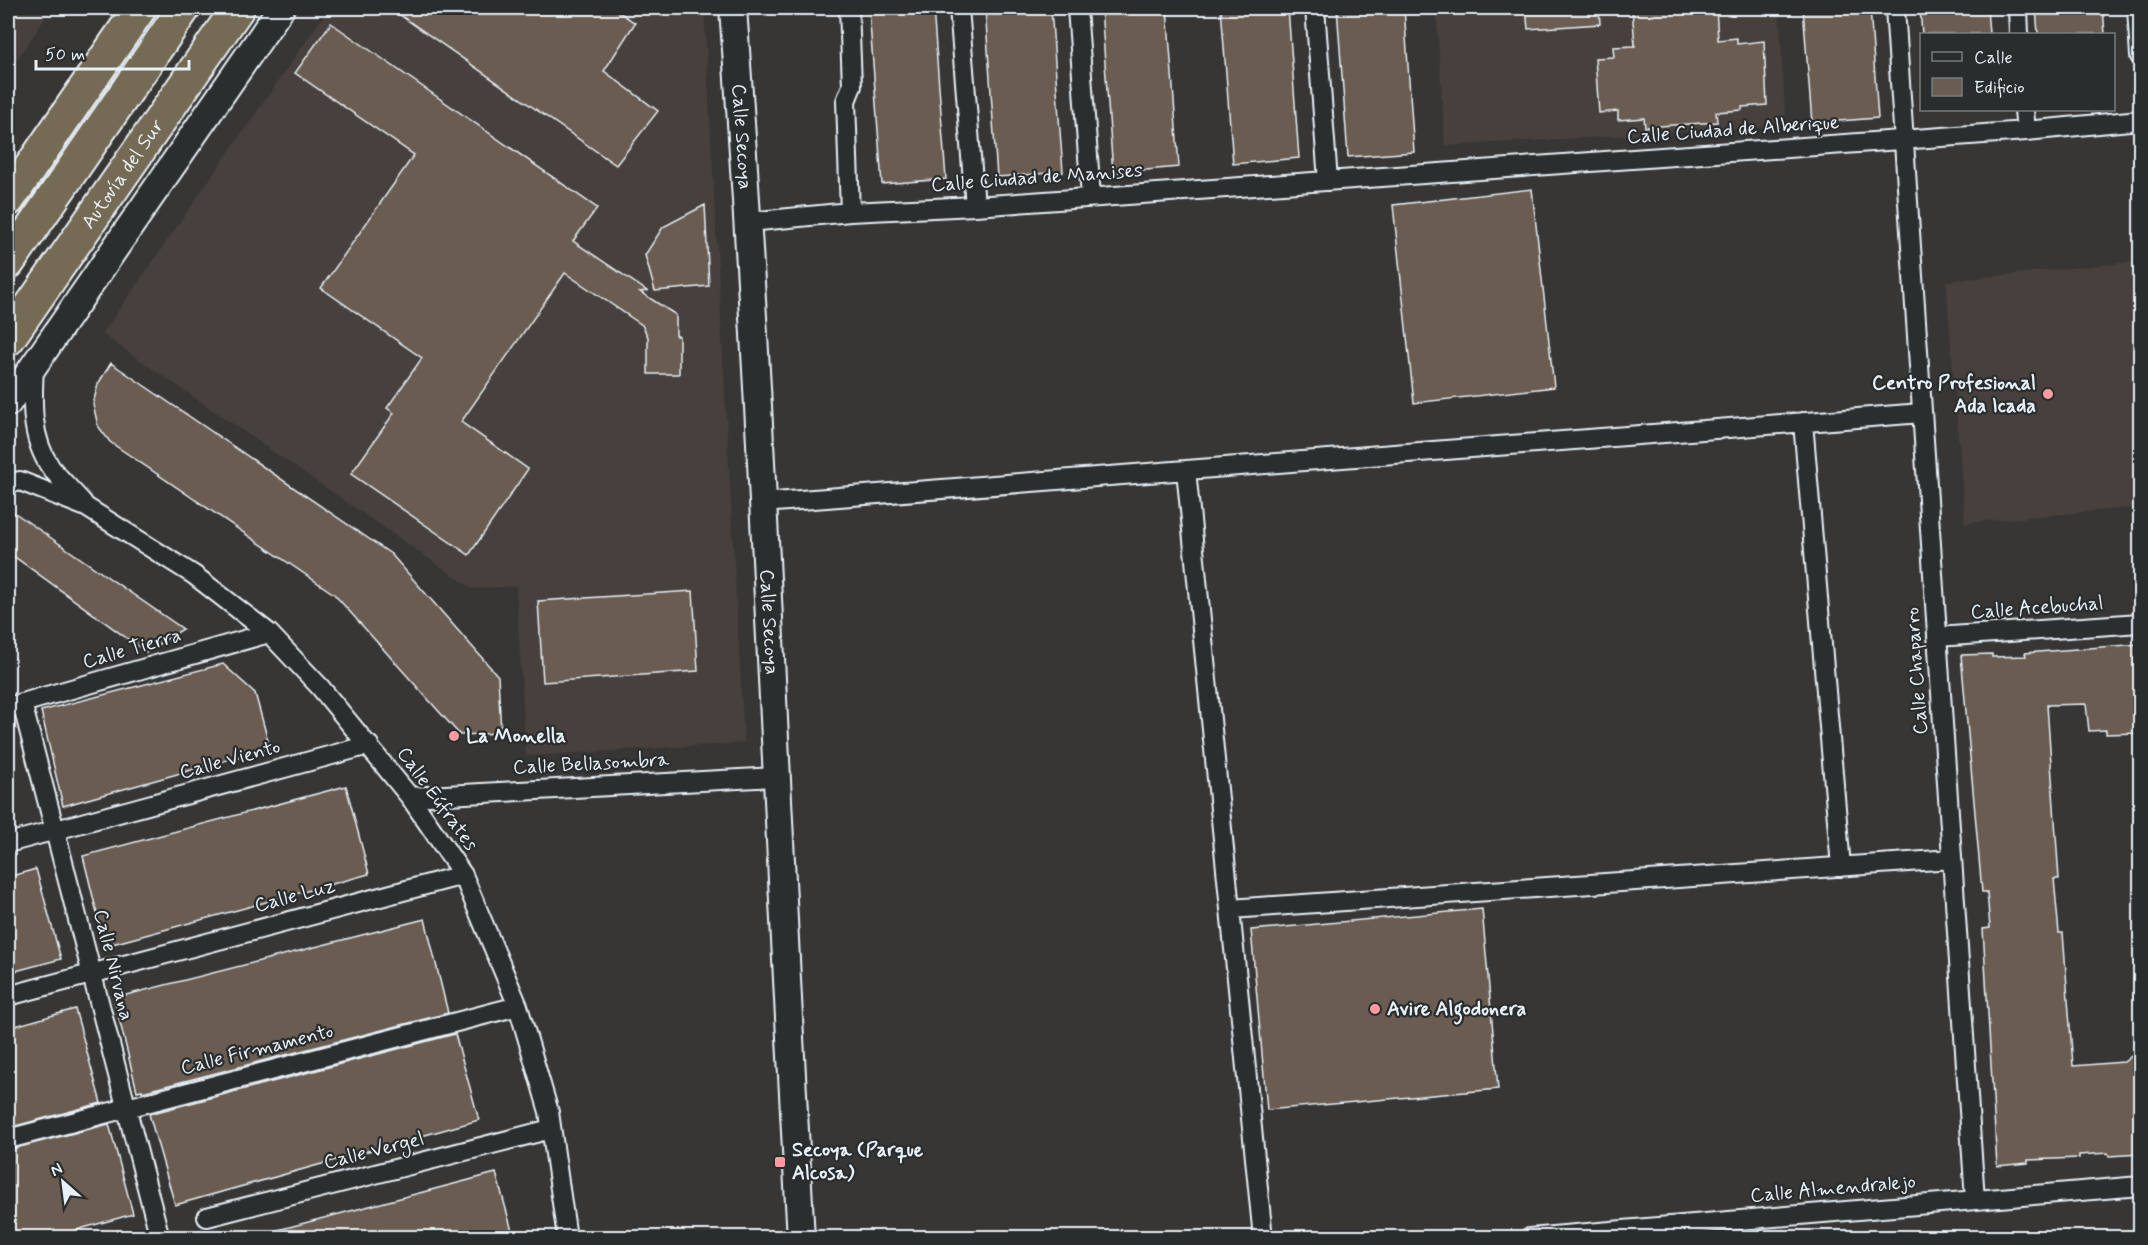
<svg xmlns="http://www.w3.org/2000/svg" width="2148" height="1245" viewBox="0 0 2148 1245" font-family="Mynerve,sans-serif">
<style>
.built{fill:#46413d}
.building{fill:#6a5c51;stroke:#e8f1f8;stroke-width:1.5}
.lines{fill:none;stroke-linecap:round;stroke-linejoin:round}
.street-casing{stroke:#e8f1f8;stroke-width:22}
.secondary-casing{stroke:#e8f1f8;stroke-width:30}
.highway-casing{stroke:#e8f1f8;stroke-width:36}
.street{stroke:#2a2d2e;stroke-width:18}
.secondary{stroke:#2a2d2e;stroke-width:26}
.highway{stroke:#746b52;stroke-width:32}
.poi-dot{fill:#ff9aa2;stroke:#2a2d2e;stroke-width:2}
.labels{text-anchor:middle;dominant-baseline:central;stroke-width:4.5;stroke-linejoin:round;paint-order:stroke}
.street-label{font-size:20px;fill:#e8f1f8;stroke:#2a2d2e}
.poi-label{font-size:20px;font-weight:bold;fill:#e8f1f8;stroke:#2a2d2e;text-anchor:start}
</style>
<rect width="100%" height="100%" fill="#373635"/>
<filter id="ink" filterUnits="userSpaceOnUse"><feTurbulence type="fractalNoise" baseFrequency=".0167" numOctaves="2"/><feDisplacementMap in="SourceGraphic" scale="12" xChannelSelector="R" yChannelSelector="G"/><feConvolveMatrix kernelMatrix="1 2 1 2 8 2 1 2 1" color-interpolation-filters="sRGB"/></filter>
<g filter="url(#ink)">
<path class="built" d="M 8,8 L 52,8 L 8,73 Z
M 329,8 L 704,8 L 744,743 L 526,756 L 516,586 L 473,589 L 102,334 Z
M 1436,8 L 1779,8 L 1786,126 L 1445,146 Z
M 2140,261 L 2140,507 L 1965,523 L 1946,281 Z"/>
<path class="building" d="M 390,8 L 613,8 L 635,23 L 604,71 L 658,111 L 616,165 Z
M 899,8 L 933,8 L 946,179 L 882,184 L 869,10 Z
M 985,8 L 1051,8 L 1063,172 L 997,177 Z
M 1101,8 L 1167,8 L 1179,167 L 1113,173 Z
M 1221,8 L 1288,8 L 1299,158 L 1233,164 Z
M 1337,8 L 1404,8 L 1414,152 L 1348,157 Z
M 1526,8 L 1599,8 L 1600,24 L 1528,29 Z
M 1632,8 L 1716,8 L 1718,40 L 1737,38 L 1737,44 L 1764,41 L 1767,105 L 1742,107 L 1742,110 L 1716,112 L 1717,122 L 1645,127 L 1644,118 L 1618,120 L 1618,111 L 1599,113 L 1595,58 L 1614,57 L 1613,47 L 1635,46 Z
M 1803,8 L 1870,8 L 1878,118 L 1812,123 Z
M 1920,8 L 1987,8 L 1989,34 L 1922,34 Z
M 2036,8 L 2103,8 L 2105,34 L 2038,34 Z
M 331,23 L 597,208 L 573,241 L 647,291 L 640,292 L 676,315 L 676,336 L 679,336 L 679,374 L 648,374 L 648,337 L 642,325 L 565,273 L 461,422 L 528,469 L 469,555 L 351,474 L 394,413 L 387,408 L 422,358 L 321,288 L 414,155 L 295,73 Z
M 1532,189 L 1554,387 L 1414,403 L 1393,205 Z
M 705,205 L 709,286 L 655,291 L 645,255 L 663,227 Z
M 111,363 L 391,554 L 498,676 L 501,733 L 460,735 L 334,594 L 110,442 L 98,426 L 93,404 L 98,384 Z
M 8,508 L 38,529 L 183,629 L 146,652 L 8,552 Z
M 693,591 L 698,671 L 543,682 L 538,601 Z
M 2140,644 L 2140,728 L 2138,728 L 2139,733 L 2106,734 L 2106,730 L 2089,731 L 2086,704 L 2047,705 L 2059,879 L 2054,879 L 2059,933 L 2063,933 L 2073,1066 L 2124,1062 L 2140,1049 L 2140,1154 L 2109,1156 L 2108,1153 L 2079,1155 L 2079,1158 L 2028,1160 L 2028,1163 L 1997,1166 L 1983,929 L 1990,928 L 1987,892 L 1982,892 L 1961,655 L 1992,654 L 1992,657 L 2026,656 L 2025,653 Z
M 223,664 L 255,693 L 270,748 L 63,806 L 41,711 Z
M 346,786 L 369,874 L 105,946 L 83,856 Z
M 36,869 L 61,959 L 8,973 L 8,877 Z
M 1482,909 L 1498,1089 L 1267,1110 L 1251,930 Z
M 425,919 L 448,1013 L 142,1092 L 142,1090 L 137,1091 L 114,998 Z
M 75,1009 L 101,1103 L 8,1128 L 8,1028 Z
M 455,1034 L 479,1120 L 175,1205 L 149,1114 Z
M 109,1124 L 133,1214 L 48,1238 L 8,1238 L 8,1150 Z
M 496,1173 L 514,1238 L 271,1238 L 270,1232 Z"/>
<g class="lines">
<defs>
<path id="street" d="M 849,8 L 852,86 L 846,101 L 850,212
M 959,8 L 975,206
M 1077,8 L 1091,197
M 1315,8 L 1328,181
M 1895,8 L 1975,1200
M 2018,8 L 2019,34
M 2137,8 L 2140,56
M 2024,110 L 2026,131
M 749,222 L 850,212 L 975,206 L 2026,131 L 2140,120
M 34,367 C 32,401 30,438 51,468 C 61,480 73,492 83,503
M 1803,422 L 1841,867
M 1186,470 L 1263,1238
M 8,484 L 20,481 L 86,507 L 194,575 L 269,633 L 320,687 L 410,797 L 463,875 L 518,1006 L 549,1112 L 567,1238
M 762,503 L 1922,413
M 1937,637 L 2140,623
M 22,703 L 160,1238
M 8,707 L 269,633
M 410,797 L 775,777
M 8,843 L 369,745
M 1230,909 L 1952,859
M 8,996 L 463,875
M 8,1139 L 518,1006
M 207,1217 L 551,1129
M 1529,1238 L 2140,1186"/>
<g id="secondary">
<path id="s1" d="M 733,8 C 763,417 777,828 801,1238"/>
<path d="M 8,403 L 281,8"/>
</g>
<g id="highway">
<path d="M 8,200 L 140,8"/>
<path d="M 8,263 L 184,8"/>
<path id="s2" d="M 8,339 L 238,8"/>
</g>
</defs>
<use href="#street" class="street-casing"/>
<use href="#secondary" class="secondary-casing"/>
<use href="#highway" class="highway-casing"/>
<use href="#street" class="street"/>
<use href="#secondary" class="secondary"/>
<use href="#highway" class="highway"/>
</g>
</g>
<g class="poi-dot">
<circle cx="2048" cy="394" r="6"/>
<circle cx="454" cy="736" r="6"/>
<circle cx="1375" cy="1009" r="6"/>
<rect x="774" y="1156" width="12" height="12" rx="3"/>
</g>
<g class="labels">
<g class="street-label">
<text transform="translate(1733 130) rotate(-4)">Calle Ciudad de Alberique</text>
<text stroke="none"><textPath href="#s1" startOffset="129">Calle Secoya</textPath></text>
<text stroke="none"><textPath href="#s2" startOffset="201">Autovía del Sur</textPath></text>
<text transform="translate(1037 178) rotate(-4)">Calle Ciudad de Manises</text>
<text transform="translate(2037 608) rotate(-4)">Calle Acebuchal</text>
<text stroke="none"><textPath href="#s1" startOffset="615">Calle Secoya</textPath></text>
<text transform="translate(132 649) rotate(-16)">Calle Tierra</text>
<text transform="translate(1917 671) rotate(-94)">Calle Chaparro</text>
<text transform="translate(230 760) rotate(-15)">Calle Viento</text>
<text transform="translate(591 764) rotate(-3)">Calle Bellasombra</text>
<text transform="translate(437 799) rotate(54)">Calle Eúfrates</text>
<text transform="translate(295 896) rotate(-15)">Calle Luz</text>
<text transform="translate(113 965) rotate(76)">Calle Nirvana</text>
<text transform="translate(257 1050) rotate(-14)">Calle Firmamento</text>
<text transform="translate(374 1151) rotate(-14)">Calle Vergel</text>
<text transform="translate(1833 1189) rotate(-5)">Calle Almendralejo</text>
</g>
<g class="poi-label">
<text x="2036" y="383" text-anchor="end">Centro Profesional<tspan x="2036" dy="23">Ada Icada</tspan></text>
<text x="466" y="736">La Monella</text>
<text x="1387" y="1009">Avire Algodonera</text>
<text x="792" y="1150">Secoya (Parque<tspan x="792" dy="23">Alcosa)</tspan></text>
</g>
</g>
<rect width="2148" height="1245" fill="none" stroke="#2a2d2e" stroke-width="30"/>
<rect x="15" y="15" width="2118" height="1215" fill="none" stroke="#e8f1f8" stroke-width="2" filter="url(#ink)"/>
<rect x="1920" y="33" width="195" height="78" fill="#2a2d2e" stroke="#767b7f" stroke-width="1.5"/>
<rect x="1932" y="52" width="30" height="9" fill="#2a2d2e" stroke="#767b7f" stroke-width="1.5"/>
<text x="1974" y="63" font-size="18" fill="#e8f1f8">Calle</text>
<rect x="1932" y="78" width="30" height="18" fill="#6a5c51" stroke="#767b7f" stroke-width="1.5"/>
<text x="1974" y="93" font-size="18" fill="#e8f1f8">Edificio</text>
<g transform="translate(63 1182) rotate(332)" stroke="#2a2d2e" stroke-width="4.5" paint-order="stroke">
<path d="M0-4.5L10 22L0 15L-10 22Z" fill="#e8f1f8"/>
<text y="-9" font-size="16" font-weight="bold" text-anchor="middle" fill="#e8f1f8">N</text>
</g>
<path d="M36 60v9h153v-9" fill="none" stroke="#e8f1f8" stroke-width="3"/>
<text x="45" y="60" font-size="18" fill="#e8f1f8" stroke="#2a2d2e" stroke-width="4.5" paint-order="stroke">50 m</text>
</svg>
